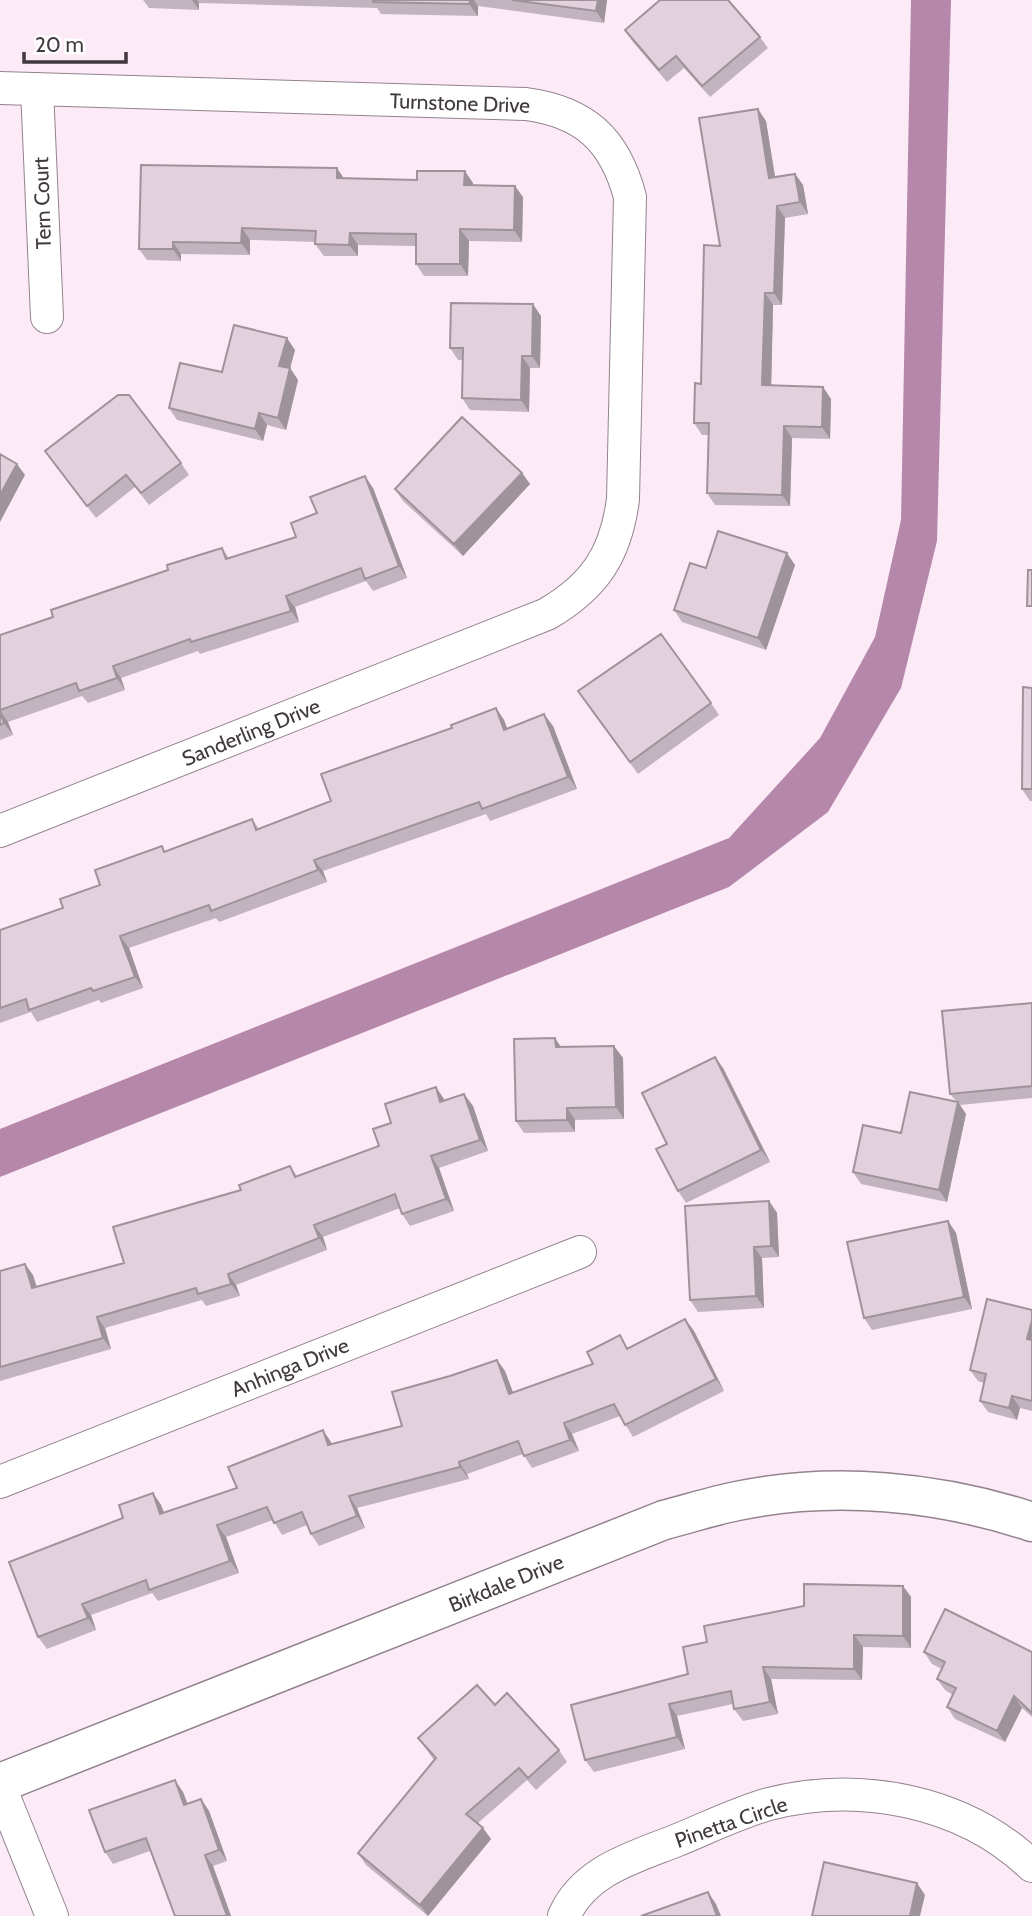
<svg xmlns="http://www.w3.org/2000/svg" width="1032" height="1916" viewBox="0 0 1032 1916" font-family="Cabin,sans-serif">
<style>
.water{fill:#b588ab}
.lines{fill:none;stroke-linecap:round;stroke-linejoin:round}
.street-casing{stroke:#92838e;stroke-width:34}
.secondary-casing{stroke:#92838e;stroke-width:41}
.street{stroke:#fff;stroke-width:32}
.secondary{stroke:#fff;stroke-width:38}
.wall{fill:#c2b4be}
.shaded-wall{fill:#9e929b}
.building{fill:#e2d1dd;stroke:#9e929b;stroke-width:2}
.labels{text-anchor:middle;dominant-baseline:central;stroke-width:5;stroke-linejoin:round;paint-order:stroke}
.street-label{font-size:21px;fill:#40393e;stroke:#fefefe}
</style>
<rect width="100%" height="100%" fill="#fcebf7"/>
<path class="water" d="M 911,0 L 951,0 L 937,541 L 901,688 L 828,812 L 729,887 L 0,1177 L 0,1129 L 729,838 L 820,738 L 875,637 L 901,520 Z"/>
<g class="lines">
<defs>
<path id="street" d="M 0,88 L 526,104 C 585,112 615,140 630,197 L 623,499 C 616,554 595,586 547,614 L 0,831
M 37,89 L 47,317
M 0,1482 L 580,1252
M 0,1787 L 52,1916
M 564,1916 C 584,1871 632,1858 675,1841 C 705,1829 737,1813 769,1804 C 859,1781 963,1800 1032,1866"/>
<path id="secondary" d="M 0,1783 L 664,1520 C 688,1514 712,1506 737,1501 C 833,1481 939,1491 1032,1522"/>
</defs>
<use href="#street" class="street-casing"/>
<use href="#secondary" class="secondary-casing"/>
<use href="#street" class="street"/>
<use href="#secondary" class="secondary"/>
</g>
<path class="wall" d="M 143,0 L 607,0 L 604,23 L 478,6 L 478,16 L 381,14 L 377,8 L 199,3 L 199,10 L 149,8 Z
M 625,30 L 760,37 L 768,48 L 710,97 L 684,68 L 667,82 L 633,42 Z
M 766,121 L 775,177 L 795,174 L 803,185 L 808,214 L 785,218 L 782,305 L 773,305 L 771,385 L 823,387 L 831,399 L 830,439 L 792,438 L 790,506 L 715,505 L 707,493 L 708,435 L 702,435 L 694,423 L 701,384 L 720,246 Z
M 344,178 L 473,183 L 473,185 L 523,197 L 522,242 L 469,241 L 468,276 L 424,276 L 416,264 L 416,246 L 358,245 L 358,256 L 324,256 L 315,244 L 316,242 L 250,240 L 250,255 L 181,254 L 181,261 L 147,260 L 139,249 Z
M 541,316 L 540,368 L 530,368 L 529,412 L 470,410 L 462,398 L 463,360 L 458,360 L 450,348 Z
M 295,350 L 290,368 L 298,380 L 286,430 L 267,425 L 263,441 L 177,420 L 169,408 L 222,372 Z
M 45,451 L 181,463 L 189,475 L 149,505 L 135,487 L 96,518 Z
M 522,473 L 530,484 L 463,556 L 403,501 L 395,489 Z
M 373,488 L 407,578 L 373,591 L 366,581 L 295,607 L 299,622 L 200,654 L 198,651 L 121,678 L 125,690 L 88,703 L 82,696 L 8,722 L 13,735 L 0,740 L 0,635 L 53,617 L 222,548 L 229,558 L 296,537 L 317,513 Z
M 795,565 L 766,650 L 682,622 L 674,610 L 706,568 Z
M 1032,688 L 1032,801 L 1030,801 L 1022,789 Z
M 578,691 L 711,703 L 719,715 L 638,774 Z
M 496,708 L 504,720 L 507,728 L 553,726 L 577,789 L 490,821 L 486,814 L 323,871 L 327,882 L 219,922 L 216,918 L 129,948 L 143,988 L 101,1003 L 99,1000 L 37,1022 L 31,1012 L 0,1023 L 0,930 L 63,908 L 100,885 L 166,852 L 252,819 L 259,829 L 331,801 L 452,728 Z
M 1032,1003 L 1032,1098 L 960,1105 L 966,1114 L 947,1202 L 861,1184 L 853,1172 L 901,1133 L 956,1101 L 950,1094 Z
M 614,1046 L 623,1058 L 624,1119 L 575,1120 L 575,1132 L 524,1133 L 516,1121 L 561,1047 Z
M 715,1057 L 723,1068 L 770,1162 L 686,1203 L 678,1191 L 667,1144 Z
M 464,1094 L 473,1106 L 488,1151 L 439,1168 L 454,1211 L 410,1226 L 402,1214 L 400,1208 L 323,1237 L 327,1250 L 236,1285 L 240,1296 L 206,1306 L 202,1300 L 105,1328 L 111,1349 L 0,1381 L 0,1271 L 33,1275 L 37,1287 L 124,1263 L 241,1190 L 290,1166 L 297,1176 L 379,1146 L 391,1123 L 444,1099 L 444,1100 Z
M 769,1201 L 777,1213 L 779,1257 L 762,1258 L 764,1308 L 698,1312 L 690,1300 Z
M 948,1221 L 956,1233 L 972,1309 L 872,1330 L 864,1318 Z
M 1032,1310 L 1032,1411 L 1020,1408 L 1017,1420 L 988,1412 L 980,1401 L 984,1383 L 978,1381 L 970,1370 Z
M 685,1319 L 694,1331 L 724,1391 L 633,1437 L 620,1416 L 572,1434 L 579,1451 L 532,1468 L 523,1454 L 467,1474 L 469,1479 L 357,1508 L 365,1528 L 319,1546 L 311,1534 L 307,1525 L 282,1535 L 273,1520 L 226,1537 L 239,1573 L 158,1601 L 152,1593 L 91,1615 L 96,1630 L 47,1649 L 38,1637 L 123,1518 L 153,1493 L 161,1505 L 164,1513 L 237,1488 L 331,1442 L 332,1444 L 402,1426 L 450,1376 L 497,1360 L 505,1371 L 513,1393 L 593,1364 L 629,1348 Z
M 903,1586 L 911,1597 L 911,1648 L 863,1647 L 862,1680 L 771,1679 L 778,1714 L 743,1721 L 734,1709 L 733,1704 L 677,1716 L 685,1749 L 594,1772 L 585,1760 L 688,1674 L 707,1642 Z
M 924,1652 L 1032,1652 L 1032,1717 L 1022,1708 L 1005,1742 L 955,1719 L 947,1707 L 953,1695 L 945,1690 L 937,1679 L 942,1669 L 932,1664 Z
M 495,1705 L 559,1750 L 567,1762 L 536,1790 L 527,1780 L 478,1823 L 491,1839 L 428,1916 L 366,1865 L 358,1853 L 434,1760 L 418,1738 Z
M 183,1792 L 188,1804 L 201,1799 L 209,1811 L 227,1861 L 213,1866 L 231,1916 L 175,1916 L 150,1851 L 113,1864 L 105,1852 Z"/>
<path class="shaded-wall" d="M 192,0 L 197,0 L 199,3 L 199,10 Z
M 470,0 L 474,0 L 478,6 L 478,16 L 469,4 Z
M 598,0 L 607,0 L 604,23 L 596,11 Z
M 758,109 L 766,121 L 777,189 L 769,178 Z
M 337,168 L 345,180 L 337,178 Z
M 465,171 L 473,183 L 473,197 L 464,185 Z
M 795,174 L 803,185 L 808,214 L 800,202 Z
M 515,186 L 523,197 L 522,242 L 514,230 Z
M 777,206 L 785,218 L 782,305 L 774,293 Z
M 242,228 L 250,240 L 250,255 L 241,243 Z
M 460,229 L 469,241 L 468,276 L 460,264 Z
M 350,233 L 358,245 L 358,256 L 349,245 Z
M 173,242 L 181,254 L 181,261 L 173,249 Z
M 765,293 L 773,305 L 771,397 L 762,385 Z
M 533,304 L 541,316 L 540,368 L 532,356 Z
M 287,338 L 295,350 L 290,368 L 298,380 L 286,430 L 278,418 L 279,366 Z
M 522,356 L 530,368 L 529,412 L 521,400 Z
M 823,387 L 831,399 L 830,439 L 822,427 Z
M 259,413 L 267,425 L 263,441 L 255,429 Z
M 784,426 L 792,438 L 790,506 L 782,495 Z
M 17,464 L 25,475 L 0,522 L 0,495 Z
M 522,473 L 530,484 L 463,556 L 454,544 Z
M 365,476 L 373,488 L 407,578 L 399,566 Z
M 787,553 L 795,565 L 766,650 L 758,638 Z
M 286,596 L 295,607 L 299,622 L 291,611 Z
M 113,666 L 121,678 L 125,690 L 117,678 Z
M 496,708 L 504,720 L 512,741 L 504,730 Z
M 0,711 L 8,722 L 13,735 L 4,723 Z
M 544,714 L 553,726 L 577,789 L 568,777 Z
M 314,860 L 323,871 L 327,882 L 318,870 Z
M 120,936 L 129,948 L 143,988 L 135,977 Z
M 555,1038 L 563,1050 L 556,1047 Z
M 614,1046 L 623,1058 L 624,1119 L 616,1107 Z
M 715,1057 L 723,1068 L 770,1162 L 761,1150 Z
M 436,1087 L 444,1099 L 448,1114 L 440,1102 Z
M 464,1094 L 473,1106 L 488,1151 L 480,1140 Z
M 958,1102 L 966,1114 L 947,1202 L 939,1190 Z
M 567,1108 L 575,1120 L 575,1132 L 567,1120 Z
M 431,1156 L 439,1168 L 454,1211 L 446,1199 Z
M 769,1201 L 777,1213 L 779,1257 L 771,1246 Z
M 948,1221 L 956,1233 L 972,1309 L 964,1297 Z
M 314,1225 L 323,1237 L 327,1250 L 319,1238 Z
M 754,1247 L 762,1258 L 764,1308 L 756,1296 Z
M 25,1264 L 33,1275 L 40,1300 L 32,1288 Z
M 228,1274 L 236,1285 L 240,1296 L 231,1284 Z
M 97,1317 L 105,1328 L 111,1349 L 103,1338 Z
M 685,1319 L 694,1331 L 724,1391 L 716,1379 Z
M 1032,1320 L 1032,1346 L 1027,1339 Z
M 497,1360 L 505,1371 L 518,1406 L 509,1394 Z
M 1012,1396 L 1020,1408 L 1017,1420 L 1009,1408 Z
M 564,1423 L 572,1434 L 579,1451 L 570,1440 Z
M 323,1430 L 331,1442 L 337,1457 L 328,1445 Z
M 459,1462 L 467,1474 L 469,1479 L 460,1467 Z
M 153,1493 L 161,1505 L 169,1526 L 160,1514 Z
M 349,1496 L 357,1508 L 365,1528 L 357,1516 Z
M 217,1525 L 226,1537 L 239,1573 L 230,1561 Z
M 903,1586 L 911,1597 L 911,1648 L 903,1636 Z
M 82,1604 L 91,1615 L 96,1630 L 88,1618 Z
M 854,1635 L 863,1647 L 862,1680 L 854,1669 Z
M 763,1667 L 771,1679 L 778,1714 L 770,1702 Z
M 1014,1696 L 1022,1708 L 1005,1742 L 997,1731 Z
M 669,1704 L 677,1716 L 685,1749 L 677,1737 Z
M 175,1780 L 183,1792 L 192,1817 L 184,1805 Z
M 201,1799 L 209,1811 L 227,1861 L 219,1850 Z
M 483,1828 L 491,1839 L 428,1916 L 420,1905 Z
M 205,1855 L 213,1866 L 231,1916 L 227,1916 Z
M 917,1883 L 925,1895 L 920,1916 L 910,1916 Z
M 708,1892 L 716,1904 L 721,1916 L 717,1916 Z"/>
<path class="building" d="M 373,0 L 470,0 L 469,4 L 373,2 Z
M 512,0 L 598,0 L 596,11 Z
M 660,0 L 728,0 L 760,37 L 702,86 L 676,56 L 659,70 L 625,30 Z
M 758,109 L 769,178 L 795,174 L 800,202 L 777,206 L 774,293 L 765,293 L 762,385 L 823,387 L 822,427 L 784,426 L 782,495 L 707,493 L 709,423 L 694,423 L 695,383 L 701,384 L 704,245 L 720,246 L 699,118 Z
M 141,165 L 337,168 L 337,178 L 417,180 L 417,171 L 465,171 L 464,185 L 515,186 L 514,230 L 460,229 L 460,264 L 416,264 L 416,234 L 350,233 L 349,245 L 315,244 L 316,231 L 242,228 L 241,243 L 173,242 L 173,249 L 139,249 Z
M 451,303 L 533,304 L 532,356 L 522,356 L 521,400 L 462,398 L 463,348 L 450,348 Z
M 234,325 L 287,338 L 279,366 L 290,368 L 278,418 L 259,413 L 255,429 L 169,408 L 180,363 L 222,372 Z
M 118,395 L 129,395 L 181,463 L 141,493 L 126,475 L 87,506 L 45,451 Z
M 462,417 L 522,473 L 454,544 L 395,489 Z
M 0,454 L 17,464 L 0,495 Z
M 365,476 L 399,566 L 365,579 L 361,568 L 286,596 L 291,611 L 191,642 L 190,639 L 113,666 L 117,678 L 79,691 L 76,683 L 0,710 L 0,635 L 53,617 L 51,610 L 168,570 L 167,565 L 222,548 L 226,559 L 296,537 L 291,523 L 317,513 L 310,497 Z
M 718,531 L 787,553 L 758,638 L 674,610 L 690,563 L 706,568 Z
M 1028,570 L 1032,570 L 1032,606 L 1027,606 Z
M 661,634 L 711,703 L 630,762 L 578,691 Z
M 1023,687 L 1032,688 L 1032,789 L 1022,789 Z
M 496,708 L 504,730 L 544,714 L 568,777 L 482,809 L 479,802 L 314,860 L 318,870 L 211,911 L 209,905 L 120,936 L 135,977 L 93,991 L 91,988 L 29,1010 L 26,999 L 0,1008 L 0,930 L 63,908 L 60,899 L 100,885 L 95,870 L 162,846 L 164,852 L 252,819 L 256,830 L 331,801 L 321,774 L 452,728 L 451,725 Z
M 0,711 L 4,723 L 0,725 Z
M 1032,1003 L 1032,1086 L 950,1094 L 942,1011 Z
M 555,1038 L 556,1047 L 614,1046 L 616,1107 L 567,1108 L 567,1120 L 516,1121 L 514,1039 Z
M 715,1057 L 761,1150 L 678,1191 L 656,1149 L 667,1144 L 642,1093 Z
M 436,1087 L 440,1102 L 464,1094 L 480,1140 L 431,1156 L 446,1199 L 402,1214 L 395,1194 L 314,1225 L 319,1238 L 228,1274 L 231,1284 L 198,1294 L 196,1288 L 97,1317 L 103,1338 L 0,1367 L 0,1271 L 25,1264 L 32,1288 L 124,1263 L 113,1227 L 241,1190 L 239,1185 L 290,1166 L 295,1177 L 379,1146 L 373,1129 L 391,1123 L 385,1104 Z
M 910,1092 L 958,1102 L 939,1190 L 853,1172 L 863,1125 L 901,1133 Z
M 769,1201 L 771,1246 L 754,1247 L 756,1296 L 690,1300 L 685,1206 Z
M 948,1221 L 964,1297 L 864,1318 L 847,1242 Z
M 987,1299 L 1032,1310 L 1032,1320 L 1027,1339 L 1032,1340 L 1032,1401 L 1012,1396 L 1009,1408 L 980,1401 L 986,1374 L 970,1370 Z
M 685,1319 L 716,1379 L 625,1425 L 614,1404 L 564,1423 L 570,1440 L 524,1456 L 518,1441 L 459,1462 L 460,1467 L 349,1496 L 357,1516 L 311,1534 L 302,1512 L 274,1523 L 267,1507 L 217,1525 L 230,1561 L 149,1590 L 146,1580 L 82,1604 L 88,1618 L 38,1637 L 9,1562 L 123,1518 L 119,1505 L 153,1493 L 160,1514 L 237,1488 L 228,1467 L 323,1430 L 328,1445 L 402,1426 L 392,1392 L 450,1376 L 497,1360 L 509,1394 L 593,1364 L 587,1352 L 620,1335 L 627,1349 Z
M 804,1584 L 903,1586 L 903,1636 L 854,1635 L 854,1669 L 763,1667 L 770,1702 L 734,1709 L 731,1691 L 669,1704 L 677,1737 L 585,1760 L 571,1705 L 688,1674 L 683,1647 L 707,1642 L 704,1626 L 804,1606 Z
M 945,1609 L 1032,1652 L 1032,1713 L 1014,1696 L 997,1731 L 947,1707 L 956,1688 L 937,1679 L 945,1662 L 924,1652 Z
M 477,1685 L 495,1705 L 507,1693 L 559,1750 L 528,1778 L 519,1768 L 466,1814 L 483,1828 L 420,1905 L 358,1853 L 436,1758 L 418,1738 Z
M 175,1780 L 184,1805 L 201,1799 L 219,1850 L 205,1855 L 227,1916 L 175,1916 L 146,1838 L 105,1852 L 89,1810 Z
M 824,1862 L 917,1883 L 910,1916 L 812,1916 Z
M 708,1892 L 717,1916 L 641,1916 Z"/>
<g class="labels">
<g class="street-label">
<text transform="translate(460 103) rotate(2)">Turnstone Drive</text>
<text transform="translate(42 203) rotate(-92)">Tern Court</text>
<text transform="translate(251 732) rotate(-22)">Sanderling Drive</text>
<text transform="translate(290 1367) rotate(-22)">Anhinga Drive</text>
<text transform="translate(506 1583) rotate(-22)">Birkdale Drive</text>
<text transform="translate(731 1822) rotate(-19)">Pinetta Circle</text>
</g>
</g>
<path d="M24 52v10h102v-10" fill="none" stroke="#40393e" stroke-width="3.5"/>
<text x="35" y="52" font-size="21" fill="#40393e" stroke="#fefefe" stroke-width="5" paint-order="stroke">20 m</text>
</svg>
